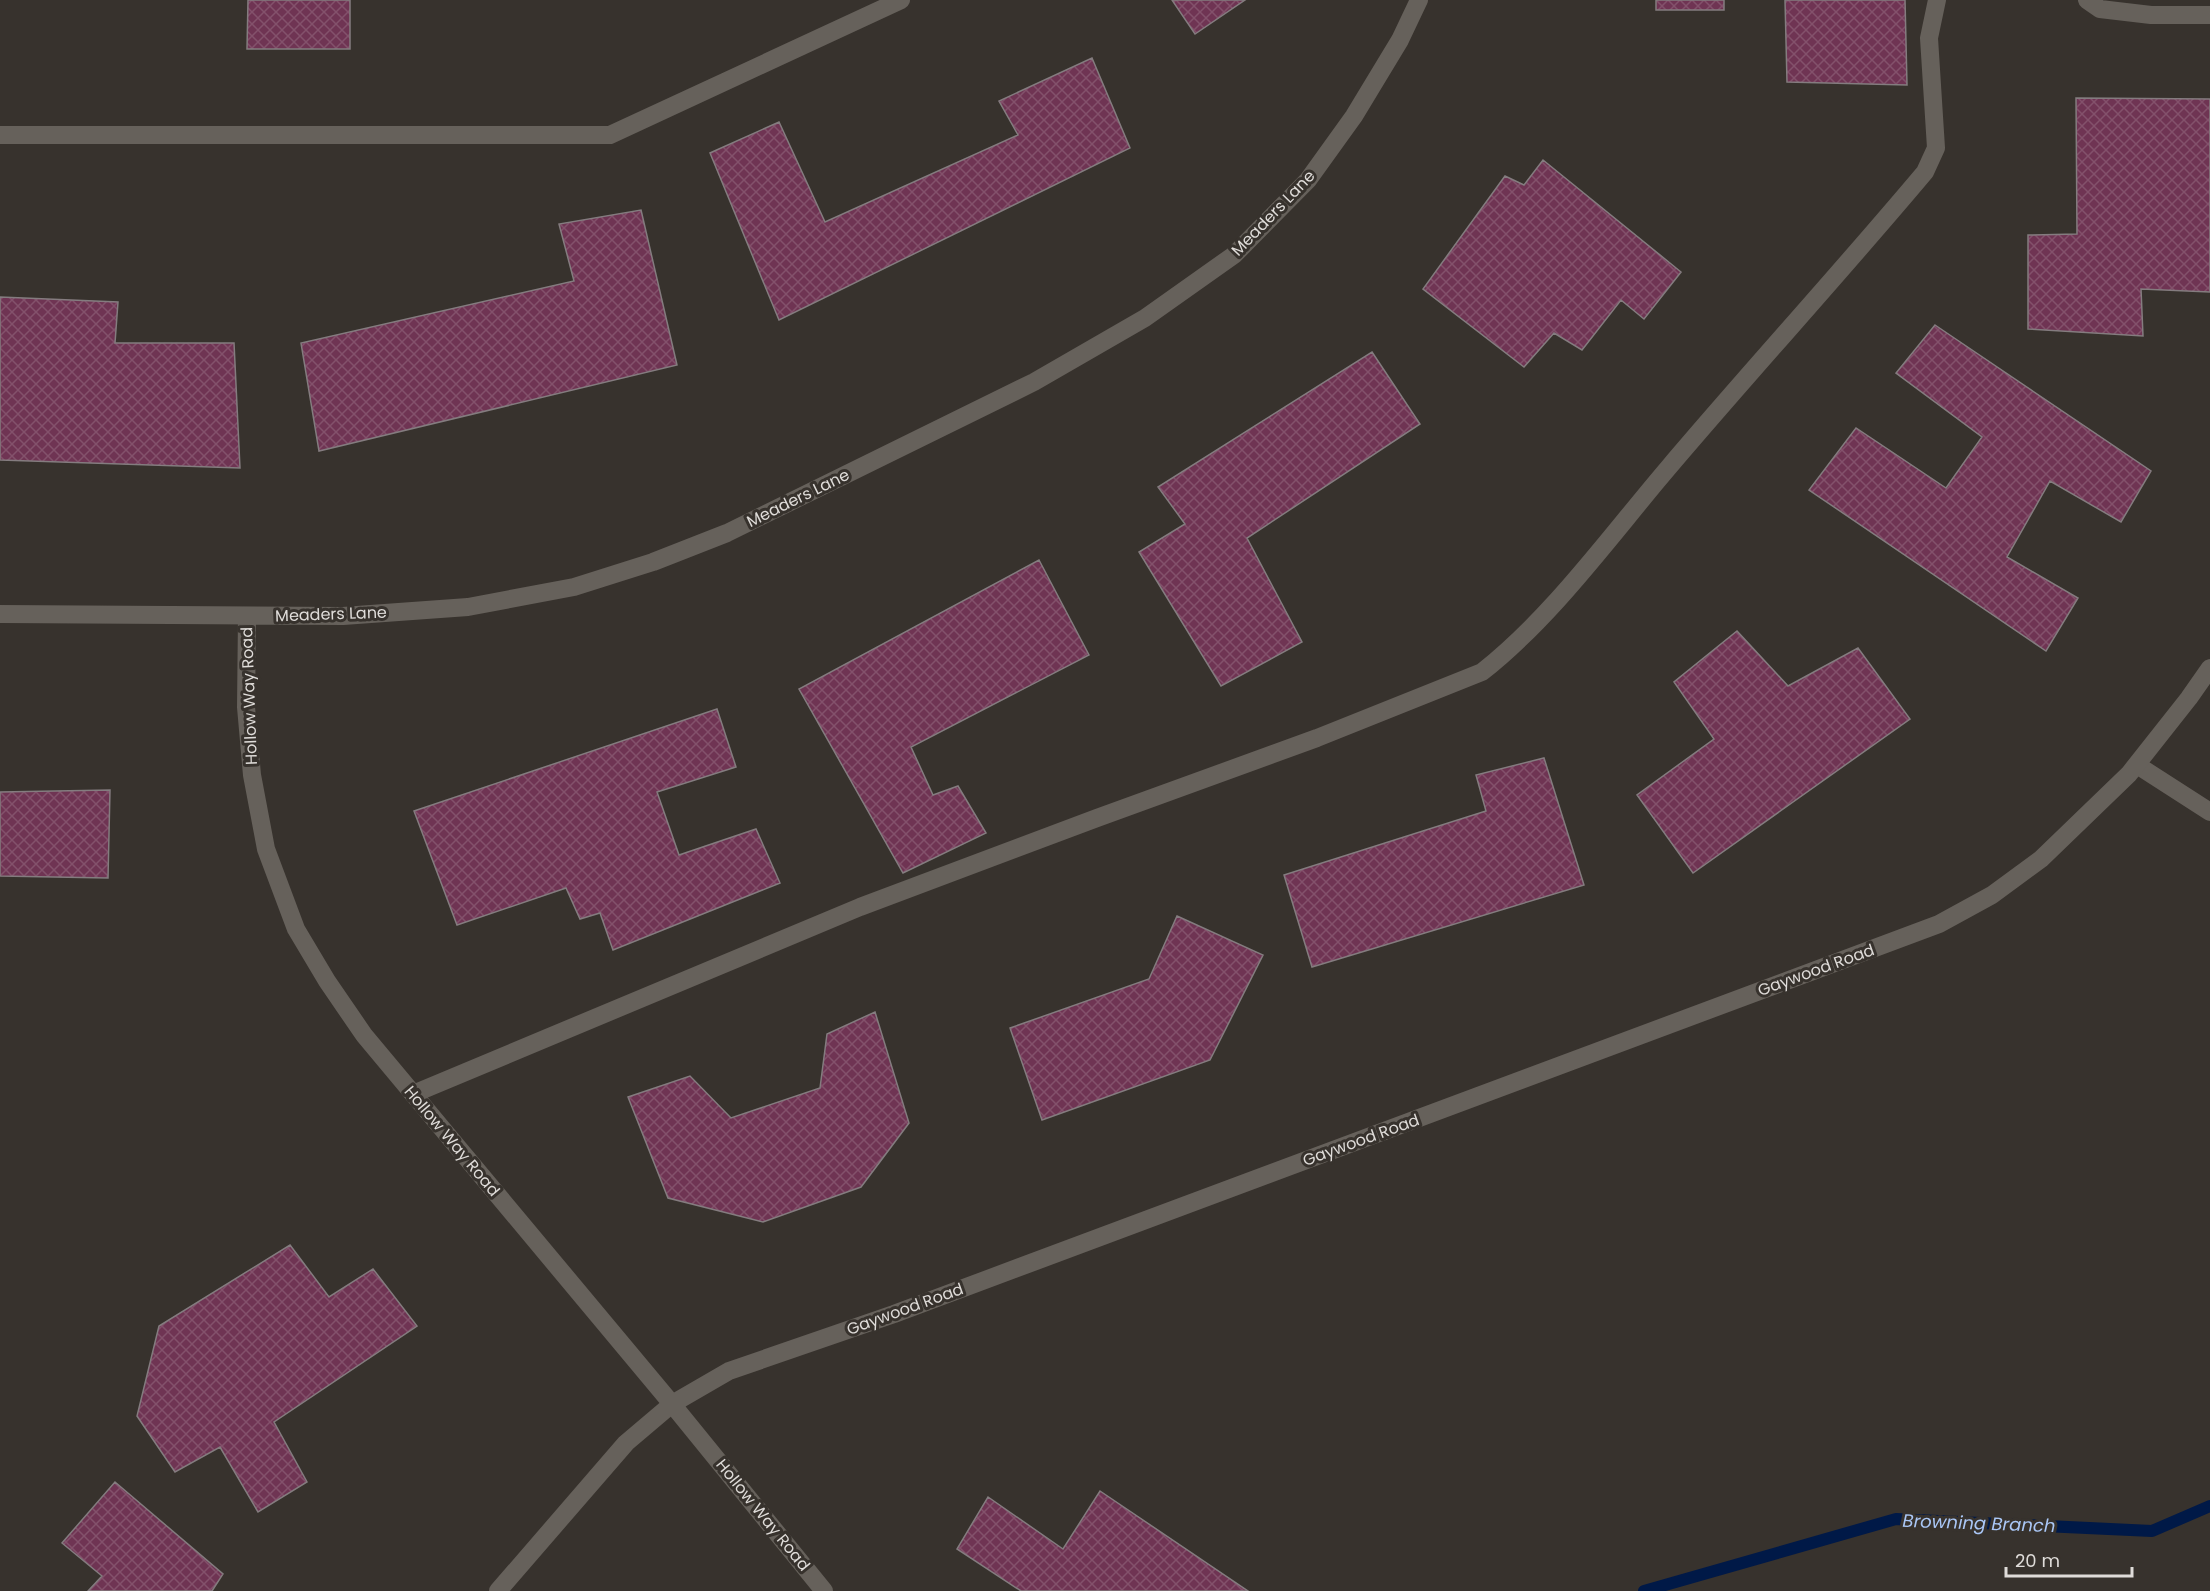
<svg xmlns="http://www.w3.org/2000/svg" width="2210" height="1591" viewBox="0 0 2210 1591" font-family="Poppins,sans-serif">
<style>
.lines{fill:none;stroke-linecap:round;stroke-linejoin:round}
.stream{stroke:#001947;stroke-width:12}
.building{fill:url(#building-cross-hatch);stroke:#847c7f;stroke-width:1.5}
.lane{stroke:#66615b;stroke-width:18}
.street{stroke:#66615b;stroke-width:18}
.labels{text-anchor:middle;dominant-baseline:central;stroke-width:6;stroke-linejoin:round;paint-order:stroke}
.street-label{font-size:16px;fill:#dfdcd9;stroke:#37322d}
.water-label{font-size:18px;font-style:italic;fill:#aac7f6;stroke:#37322d}
</style>
<defs>
<pattern id="building-cross-hatch" width="8" height="8" patternUnits="userSpaceOnUse" patternTransform="scale(1.5)"><rect width="8" height="8" fill="#6f3453"/><path d="M0 0l8 8M0 8l8-8" fill="none" stroke="#83516b"/></pattern>
</defs>
<rect width="100%" height="100%" fill="#37322d"/>
<g class="lines">
<path class="stream" d="M 1644,1591 L 1896,1519 L 2152,1531 L 2210,1506"/>
</g>
<path class="building" d="M 248,0 L 350,0 L 350,49 L 247,49 Z
M 1172,0 L 1245,0 L 1195,34 Z
M 1656,0 L 1724,0 L 1724,10 L 1656,10 Z
M 1785,0 L 1905,0 L 1907,85 L 1787,82 Z
M 1092,58 L 1130,148 L 779,320 L 710,153 L 779,122 L 825,222 L 1018,135 L 999,101 Z
M 2076,98 L 2210,99 L 2210,292 L 2141,289 L 2143,336 L 2028,329 L 2028,235 L 2077,234 Z
M 1543,160 L 1681,272 L 1644,319 L 1621,300 L 1582,350 L 1554,333 L 1524,367 L 1423,289 L 1505,176 L 1524,185 Z
M 641,210 L 677,365 L 319,451 L 301,343 L 574,281 L 559,224 Z
M 0,297 L 118,302 L 115,343 L 234,343 L 240,468 L 0,460 Z
M 1935,325 L 2151,471 L 2121,522 L 2050,481 L 2007,557 L 2078,598 L 2046,651 L 1809,490 L 1856,428 L 1946,488 L 1982,437 L 1896,373 Z
M 1372,352 L 1420,424 L 1247,538 L 1302,642 L 1221,686 L 1139,552 L 1185,524 L 1158,487 Z
M 1039,560 L 1089,655 L 911,747 L 933,795 L 958,786 L 986,833 L 903,873 L 799,689 Z
M 1737,631 L 1788,686 L 1858,648 L 1910,719 L 1693,873 L 1637,795 L 1714,739 L 1674,682 Z
M 717,709 L 736,767 L 657,792 L 679,855 L 756,829 L 780,883 L 613,950 L 600,913 L 580,919 L 566,888 L 457,925 L 414,811 Z
M 1544,758 L 1584,885 L 1312,967 L 1284,875 L 1486,811 L 1476,775 Z
M 110,790 L 108,878 L 0,876 L 0,792 Z
M 1177,916 L 1263,955 L 1210,1060 L 1042,1120 L 1010,1028 L 1149,979 Z
M 875,1012 L 909,1123 L 861,1187 L 763,1222 L 668,1198 L 628,1097 L 690,1076 L 731,1118 L 820,1088 L 827,1034 Z
M 290,1245 L 329,1297 L 373,1269 L 417,1326 L 274,1422 L 307,1482 L 258,1512 L 220,1447 L 175,1472 L 137,1416 L 159,1326 Z
M 115,1482 L 223,1574 L 212,1591 L 88,1591 L 102,1576 L 62,1543 Z
M 1100,1491 L 1248,1591 L 1021,1591 L 957,1549 L 988,1497 L 1063,1549 Z"/>
<g class="lines">
<path class="lane" d="M 2087,0 L 2100,9 L 2151,15 L 2210,15
M 0,135 L 610,135 L 901,0
M 2137,765 L 2210,812
M 413,1094 L 860,907 L 1097,818 L 1317,738 L 1482,672 C 1553,616 1610,536 1669,467 C 1753,368 1841,272 1925,172 L 1936,148 L 1929,38 L 1937,0"/>
<path class="street" d="M 0,614 L 343,616 L 468,607 L 574,587 L 653,562 L 727,533 L 1034,382 L 1145,318 L 1234,255 L 1308,180 L 1354,116 L 1400,40 L 1419,0
M 247,616 L 246,707 L 252,775 L 266,849 L 296,929 L 327,981 L 364,1035 L 672,1404 L 824,1591
M 498,1591 L 626,1443 L 672,1404 L 729,1371 L 894,1314 L 1939,924 L 1992,895 L 2041,859 L 2129,774 L 2189,698 L 2210,668"/>
</g>
<g class="labels">
<g class="street-label">
<text transform="translate(1273 213) rotate(-46)">Meaders Lane</text>
<text transform="translate(798 498) rotate(-26)">Meaders Lane</text>
<text transform="translate(331 614) rotate(-2)">Meaders Lane</text>
<text transform="translate(249 696) rotate(-92)">Hollow Way Road</text>
<text transform="translate(1816 970) rotate(-20)">Gaywood Road</text>
<text transform="translate(1361 1140) rotate(-20)">Gaywood Road</text>
<text transform="translate(452 1141) rotate(50)">Hollow Way Road</text>
<text transform="translate(905 1309) rotate(-20)">Gaywood Road</text>
<text transform="translate(763 1515) rotate(51)">Hollow Way Road</text>
</g>
<g class="water-label">
<text transform="translate(1979 1523) rotate(2)">Browning Branch</text>
</g>
</g>
<path d="M2006 1567v9h126v-9" fill="none" stroke="#dfdcd9" stroke-width="3"/>
<text x="2015" y="1567" font-size="18" fill="#dfdcd9" stroke="#37322d" stroke-width="4.5" paint-order="stroke">20 m</text>
</svg>
